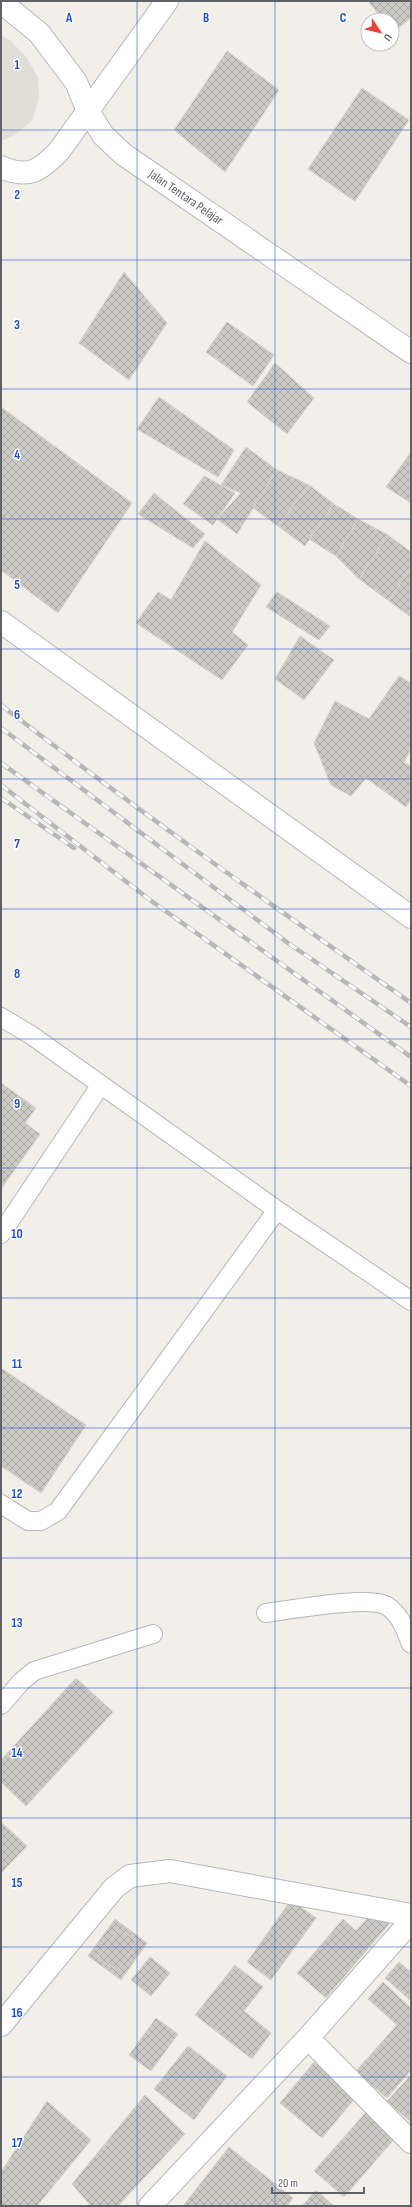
<svg xmlns="http://www.w3.org/2000/svg" width="412" height="2207" viewBox="0 0 412 2207" font-family="'Sofia Sans Condensed',sans-serif">
<style>
.education{fill:#e1ded6}
.building{fill:url(#building-cross-hatch);stroke:#d6d1c6}
.lines{fill:none;stroke-linecap:round;stroke-linejoin:round}
.service-casing{stroke:#b5b8bc;stroke-width:20}
.minor-casing{stroke:#b5b8bc;stroke-width:24}
.tertiary-casing{stroke:#b5b8bc;stroke-width:24}
.service{stroke:#fff;stroke-width:18}
.minor{stroke:#fff;stroke-width:22}
.tertiary{stroke:#fff;stroke-width:22}
.rail-casing{stroke:#b6b7b8;stroke-width:4.5}
.rail{stroke:#fff;stroke-width:3;stroke-dasharray:9;stroke-linecap:butt}
.grid{fill:none;stroke:#1d4ed8;stroke-width:1;stroke-opacity:0.55}
.labels{text-anchor:middle;dominant-baseline:central;stroke-width:3;stroke-linejoin:round;paint-order:stroke}
.street-label{font-size:13px;fill:#5f6368;stroke:#fff}
.grid-label{font-size:13px;text-anchor:middle;font-weight:bold;fill:#1d4ed8;stroke:#fff;stroke-width:3;stroke-linejoin:round;paint-order:stroke}
</style>
<defs>
<pattern id="building-cross-hatch" width="8" height="8" patternUnits="userSpaceOnUse"><rect width="8" height="8" fill="#cccac5"/><path d="M0 0l8 8M0 8l8-8" fill="none" stroke="#a9a8a4"/></pattern>
</defs>
<rect width="100%" height="100%" fill="#f1efe8"/>
<path class="education" d="M 1,35 L 11,41 L 27,58 L 38,77 L 39,98 L 33,119 L 17,134 L 1,141 Z"/>
<path class="building" d="M 368,1 L 411,1 L 411,18 L 393,32 L 392,20 L 383,20 Z
M 227,51 L 279,90 L 225,172 L 174,130 Z
M 362,88 L 409,120 L 355,201 L 308,169 Z
M 124,272 L 167,323 L 129,380 L 79,343 Z
M 227,322 L 274,355 L 253,386 L 206,352 Z
M 275,363 L 314,398 L 287,434 L 247,402 Z
M 159,397 L 234,450 L 218,477 L 137,429 Z
M 1,407 L 132,503 L 58,613 L 1,570 Z
M 246,447 L 277,470 L 237,534 L 217,519 L 241,493 L 221,485 Z
M 411,452 L 411,503 L 386,487 Z
M 277,470 L 309,485 L 278,526 L 253,508 Z
M 204,476 L 235,493 L 213,525 L 183,504 Z
M 309,485 L 334,504 L 305,546 L 278,526 Z
M 154,493 L 205,534 L 193,548 L 138,514 Z
M 334,504 L 358,519 L 336,556 L 309,539 Z
M 358,519 L 388,535 L 359,579 L 336,556 Z
M 388,535 L 411,552 L 411,566 L 389,601 L 359,579 Z
M 205,541 L 261,585 L 232,632 L 248,645 L 222,680 L 136,623 L 158,592 L 171,600 Z
M 411,566 L 411,617 L 389,601 Z
M 277,592 L 330,626 L 319,640 L 266,607 Z
M 300,636 L 334,660 L 304,700 L 275,679 Z
M 399,676 L 411,683 L 411,748 L 404,763 L 411,766 L 411,799 L 406,807 L 366,778 L 351,796 L 331,785 L 314,743 L 335,701 L 369,719 Z
M 1,1083 L 36,1108 L 25,1123 L 40,1134 L 1,1189 Z
M 1,1368 L 86,1425 L 41,1493 L 1,1466 Z
M 76,1678 L 113,1712 L 26,1806 L 1,1782 L 1,1760 Z
M 1,1822 L 27,1846 L 1,1873 Z
M 291,1900 L 316,1918 L 271,1980 L 247,1962 Z
M 374,1911 L 389,1924 L 326,1998 L 297,1973 L 343,1919 L 356,1931 Z
M 115,1919 L 147,1943 L 121,1980 L 88,1956 Z
M 118,1929 L 137,1941 L 118,1971 L 98,1958 Z
M 150,1957 L 170,1973 L 151,1996 L 131,1980 Z
M 399,1962 L 411,1972 L 411,2001 L 385,1978 Z
M 235,1965 L 263,1987 L 244,2011 L 271,2033 L 252,2059 L 195,2015 Z
M 383,1982 L 411,2008 L 411,2070 L 387,2098 L 356,2071 L 397,2025 L 368,1999 Z
M 156,2018 L 178,2034 L 151,2071 L 129,2055 Z
M 188,2046 L 227,2076 L 194,2120 L 154,2089 Z
M 314,2062 L 356,2097 L 322,2138 L 280,2103 Z
M 411,2075 L 411,2122 L 387,2101 Z
M 145,2095 L 185,2134 L 118,2206 L 91,2206 L 72,2184 Z
M 47,2101 L 91,2140 L 37,2206 L 1,2206 L 1,2172 Z
M 368,2110 L 397,2136 L 344,2197 L 314,2171 Z
M 229,2147 L 293,2198 L 287,2206 L 183,2206 Z
M 316,2190 L 334,2206 L 302,2206 Z"/>
<g class="lines">
<defs>
<path id="service" d="M 1,1017 L 31,1035 L 277,1210 L 411,1301
M 1,1234 L 100,1086
M 1,1504 L 28,1521 L 41,1521 L 58,1511 L 277,1210
M 266,1613 C 290,1610 369,1595 387,1606 C 401,1615 405,1630 411,1644
M 1,1705 L 21,1682 L 34,1671 L 153,1634"/>
<g id="minor">
<path id="s1" d="M 1,2 L 39,33 L 76,82 L 88,111 L 103,135 L 123,154 L 411,352"/>
<path d="M 1,167 C 28,179 40,171 59,151 L 167,1"/>
<path d="M 1,2025 L 114,1888 L 130,1876 L 170,1871 L 411,1915"/>
<path d="M 308,2038 L 411,2142"/>
<path d="M 150,2206 L 308,2038 L 411,1921"/>
</g>
<path id="tertiary" d="M 1,622 L 411,917"/>
</defs>
<use href="#service" class="service-casing"/>
<use href="#minor" class="minor-casing"/>
<use href="#tertiary" class="tertiary-casing"/>
<use href="#service" class="service"/>
<use href="#minor" class="minor"/>
<use href="#tertiary" class="tertiary"/>
<defs>
<path id="rail" d="M 1,705 C 134,808 273,906 411,1003
M 1,728 L 288,943 L 411,1027
M 1,763 L 411,1057
M 1,785 L 150,900 L 411,1086
M 1,798 L 74,848"/>
</defs>
<use href="#rail" class="rail-casing"/>
<use href="#rail" class="rail"/>
</g>
<path class="grid" d="M 137,1 L 137,2206M 275,1 L 275,2206M 1,130 L 411,130M 1,260 L 411,260M 1,389 L 411,389M 1,519 L 411,519M 1,649 L 411,649M 1,779 L 411,779M 1,909 L 411,909M 1,1039 L 411,1039M 1,1168 L 411,1168M 1,1298 L 411,1298M 1,1428 L 411,1428M 1,1558 L 411,1558M 1,1688 L 411,1688M 1,1818 L 411,1818M 1,1947 L 411,1947M 1,2077 L 411,2077"/>
<g class="labels">
<g class="street-label">
<text stroke="none"><textPath href="#s1" startOffset="274">Jalan Tentara Pelajar</textPath></text>
</g>
</g>
<g class="grid-label">
<text x="69" y="22">A</text>
<text x="206" y="22">B</text>
<text x="343" y="22">C</text>
<text x="17" y="69">1</text>
<text x="17" y="199">2</text>
<text x="17" y="329">3</text>
<text x="17" y="459">4</text>
<text x="17" y="589">5</text>
<text x="17" y="719">6</text>
<text x="17" y="848">7</text>
<text x="17" y="978">8</text>
<text x="17" y="1108">9</text>
<text x="17" y="1238">10</text>
<text x="17" y="1368">11</text>
<text x="17" y="1498">12</text>
<text x="17" y="1627">13</text>
<text x="17" y="1757">14</text>
<text x="17" y="1887">15</text>
<text x="17" y="2017">16</text>
<text x="17" y="2147">17</text>
</g>
<rect width="412" height="2207" fill="none" stroke="#5f6368" stroke-width="4"/>
<g transform="translate(380 32) rotate(125)"><circle r="19" fill="#ffffff" stroke="#bfc1c3"/>
<path d="M0-3L7 15L0 10L-7 15Z" fill="#ea4335"/>
<text y="-6" font-size="11" font-weight="bold" text-anchor="middle" fill="#5f6368">U</text>
</g>
<path d="M272 2187v6h92v-6" fill="none" stroke="#5f6368" stroke-width="2"/>
<text x="278" y="2187" font-size="12" fill="#5f6368" stroke="#ffffff" stroke-width="3" paint-order="stroke">20 m</text>
</svg>
